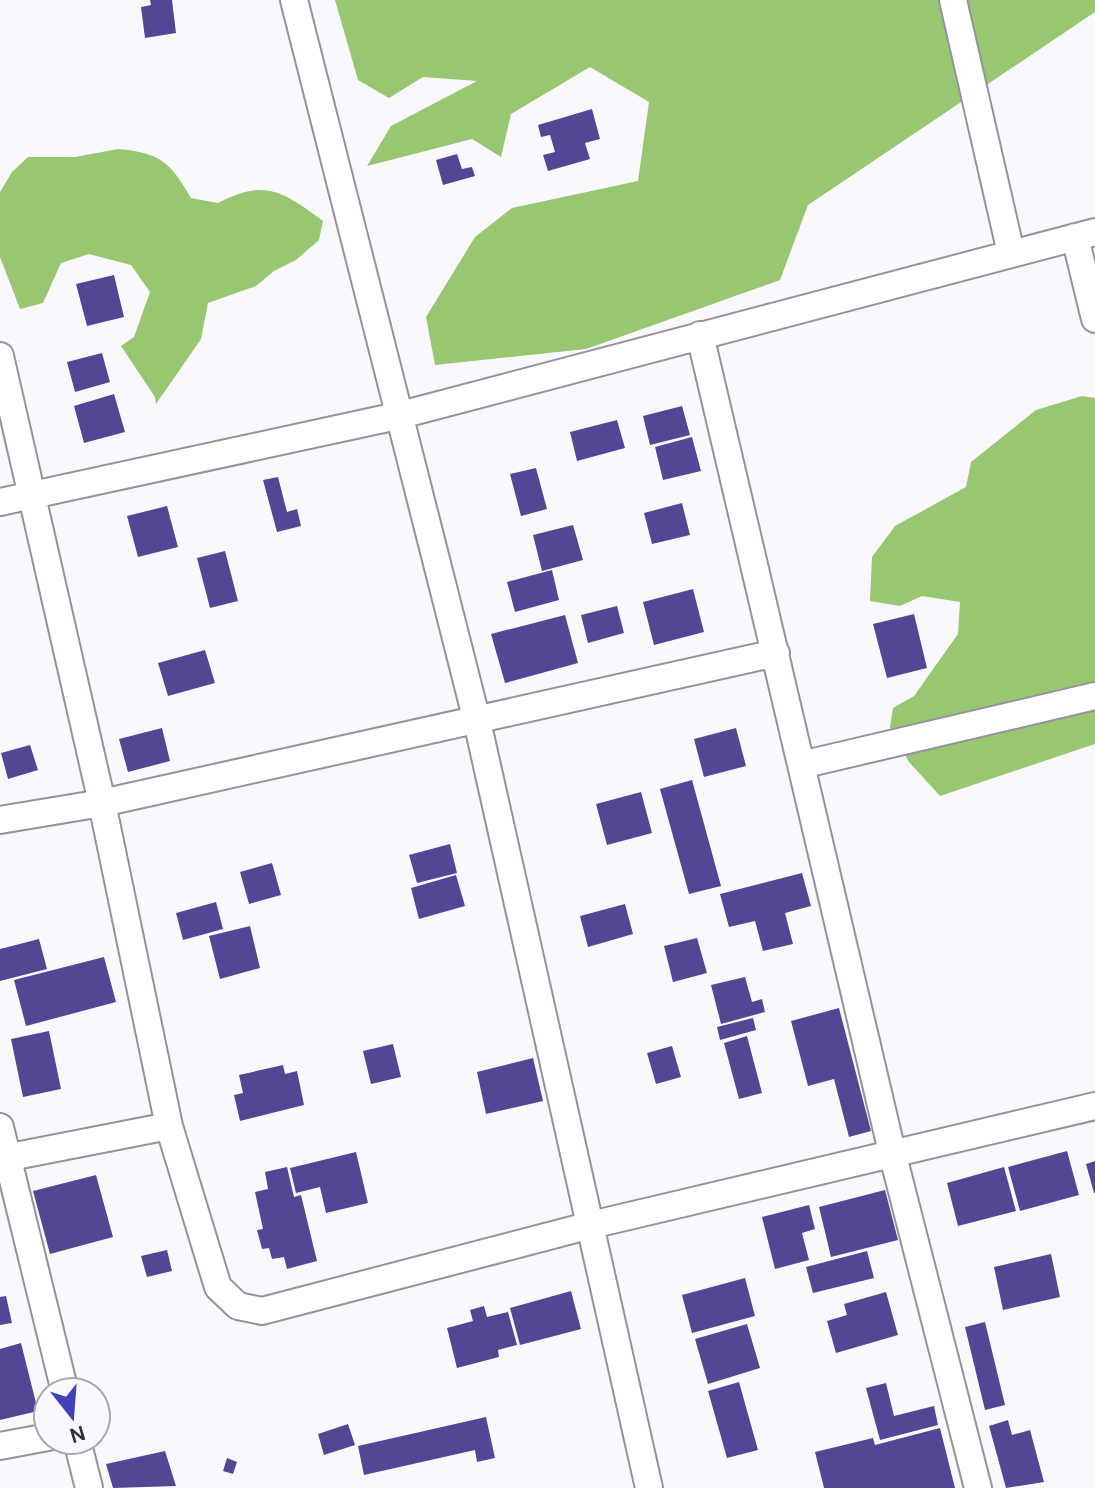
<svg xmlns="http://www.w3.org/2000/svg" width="1095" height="1488" viewBox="0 0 1095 1488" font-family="Karla,sans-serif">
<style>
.forest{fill:#99c670}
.building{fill:#534795}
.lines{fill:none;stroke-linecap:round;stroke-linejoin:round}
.street-casing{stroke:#93929d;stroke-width:30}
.street{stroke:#fff;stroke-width:26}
</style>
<rect width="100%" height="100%" fill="#f9f9fd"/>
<path class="forest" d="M 335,0 L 1095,0 L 1095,12 L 808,205 L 780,280 L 586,349 L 435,365 L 426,317 L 475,237 L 512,208 L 638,181 L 649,102 L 590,67 L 511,114 L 501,157 L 472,139 L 367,166 L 391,126 L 477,81 L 423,77 L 389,98 L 358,80 Z
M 118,149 C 161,153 170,162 191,198 L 218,203 C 264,178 284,192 323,221 L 319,240 L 296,260 L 274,271 L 256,286 L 208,303 L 201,339 L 156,404 L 155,397 L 121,346 L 134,337 L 150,292 L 131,265 L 89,254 L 61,263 L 43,303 L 20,309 L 0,257 L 0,192 L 12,172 L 28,157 L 75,157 Z
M 1082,396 L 1095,398 L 1095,744 L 940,796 L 909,762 L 890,727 L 893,708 L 914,696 L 958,634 L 960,602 L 922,596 L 900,606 L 870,601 L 872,557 L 895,526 L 966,487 L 971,462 L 1036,410 Z"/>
<path class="building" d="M 150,0 L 172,0 L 176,33 L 145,38 L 141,7 L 151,5 Z
M 592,109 L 600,139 L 585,143 L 590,159 L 548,171 L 543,155 L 555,152 L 550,135 L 541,137 L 538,125 Z
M 457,154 L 462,169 L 472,167 L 475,176 L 443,185 L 436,160 Z
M 114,275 L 124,317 L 87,326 L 76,284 Z
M 102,353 L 110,382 L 75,392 L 67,362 Z
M 114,394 L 125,432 L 84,443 L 74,406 Z
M 682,406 L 690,435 L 650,445 L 643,416 Z
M 617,420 L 625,448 L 577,461 L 570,432 Z
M 692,437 L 701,471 L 663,480 L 655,447 Z
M 536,468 L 547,509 L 521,516 L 510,474 Z
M 278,477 L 287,512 L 297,509 L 301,526 L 277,532 L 263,480 Z
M 682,503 L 690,535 L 652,544 L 644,513 Z
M 167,506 L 178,547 L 138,557 L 127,516 Z
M 573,525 L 583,560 L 542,571 L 533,535 Z
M 225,551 L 238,601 L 210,608 L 197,558 Z
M 552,570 L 559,600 L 515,612 L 507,582 Z
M 693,589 L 704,632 L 654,645 L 643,602 Z
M 617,606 L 624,633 L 588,643 L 581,615 Z
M 914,614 L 927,668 L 887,678 L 873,624 Z
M 565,615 L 578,663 L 505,683 L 491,634 Z
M 205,650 L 215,683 L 168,696 L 158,663 Z
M 162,728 L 170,761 L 128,772 L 119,739 Z
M 736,728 L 746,766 L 704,777 L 694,739 Z
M 30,745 L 38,770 L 8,779 L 1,753 Z
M 692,780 L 721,886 L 689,894 L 660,789 Z
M 641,792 L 652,833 L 607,845 L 596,804 Z
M 450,844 L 457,873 L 417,883 L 409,855 Z
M 272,863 L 281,895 L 249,904 L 240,872 Z
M 802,873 L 811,906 L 785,913 L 793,944 L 763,951 L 755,921 L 729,927 L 720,894 Z
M 456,875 L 465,906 L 419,919 L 411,888 Z
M 216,902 L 223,929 L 183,940 L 176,913 Z
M 625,904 L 633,934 L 588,947 L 580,916 Z
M 250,926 L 260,968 L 220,979 L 209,936 Z
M 697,938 L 707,973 L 673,982 L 664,946 Z
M 39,939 L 47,969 L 0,981 L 0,949 Z
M 104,957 L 116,1002 L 26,1026 L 14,980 Z
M 745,977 L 752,1002 L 762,999 L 765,1012 L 721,1024 L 711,985 Z
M 839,1008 L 871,1131 L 849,1137 L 834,1079 L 808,1086 L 791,1021 Z
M 753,1018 L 756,1030 L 720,1040 L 717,1027 Z
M 49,1031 L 61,1089 L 23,1097 L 11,1039 Z
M 747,1036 L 762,1093 L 739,1099 L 724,1043 Z
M 393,1044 L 401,1077 L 371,1084 L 363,1051 Z
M 672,1046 L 681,1077 L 656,1084 L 647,1053 Z
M 533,1058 L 543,1101 L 486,1114 L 477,1072 Z
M 283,1065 L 285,1074 L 297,1071 L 304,1105 L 240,1121 L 234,1095 L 243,1093 L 239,1075 Z
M 1067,1151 L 1079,1195 L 1020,1211 L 1008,1167 Z
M 356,1152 L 368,1203 L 326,1213 L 320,1187 L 296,1193 L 290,1168 Z
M 1095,1161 L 1095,1193 L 1094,1193 L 1086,1164 Z
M 287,1167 L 294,1197 L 301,1195 L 317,1261 L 287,1269 L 284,1257 L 272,1259 L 269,1248 L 262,1249 L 257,1230 L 263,1229 L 255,1192 L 268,1189 L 265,1172 Z
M 1004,1167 L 1016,1211 L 958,1226 L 947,1183 Z
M 96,1175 L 113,1237 L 50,1254 L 33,1191 Z
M 885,1190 L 898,1240 L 831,1257 L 819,1207 Z
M 809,1205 L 815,1229 L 802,1233 L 809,1260 L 775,1269 L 762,1217 Z
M 167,1250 L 172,1271 L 147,1277 L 141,1256 Z
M 867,1251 L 874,1278 L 813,1293 L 806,1267 Z
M 1051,1254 L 1060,1297 L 1003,1310 L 994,1267 Z
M 745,1278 L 755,1316 L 692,1333 L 682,1295 Z
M 571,1291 L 581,1329 L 520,1345 L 510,1308 Z
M 886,1292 L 898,1335 L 836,1353 L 827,1321 L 847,1315 L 844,1304 Z
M 6,1296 L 12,1323 L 0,1325 L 0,1297 Z
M 484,1306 L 487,1317 L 508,1312 L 517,1345 L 498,1350 L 499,1357 L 457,1368 L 447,1328 L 473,1321 L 470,1310 Z
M 985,1322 L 1005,1405 L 985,1410 L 965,1327 Z
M 747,1324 L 760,1368 L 708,1384 L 695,1339 Z
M 21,1343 L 38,1411 L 0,1420 L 0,1349 Z
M 739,1382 L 758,1450 L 727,1458 L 708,1391 Z
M 886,1383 L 894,1416 L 934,1406 L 938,1425 L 880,1440 L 866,1388 Z
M 486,1417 L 495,1458 L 477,1462 L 475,1450 L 364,1475 L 358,1446 Z
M 1008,1420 L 1012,1435 L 1030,1430 L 1044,1482 L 1006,1488 L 989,1426 Z
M 348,1424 L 355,1445 L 324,1455 L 318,1434 Z
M 940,1428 L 955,1488 L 824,1488 L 815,1452 L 873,1438 L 875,1445 Z
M 165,1451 L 176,1486 L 113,1488 L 106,1464 Z
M 227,1458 L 237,1462 L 233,1474 L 223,1471 Z"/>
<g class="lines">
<defs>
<path id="street" d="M 294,0 L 477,721 L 649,1488
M 953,0 L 1011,253
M 1075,237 L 1095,319
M 700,335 L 892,1152 L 978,1488
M 0,356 L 102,803 L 169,1126 L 218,1287 L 238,1306 L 262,1311 L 591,1225 L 1095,1106
M 0,502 L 397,416 L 1095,232
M 801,765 L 1095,696
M 0,820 L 102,803 L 776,653
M 0,1127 L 65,1392
M 0,1159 L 169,1126
M 77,1440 L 89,1488
M 0,1446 L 48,1437"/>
</defs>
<use href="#street" class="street-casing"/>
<use href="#street" class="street"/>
</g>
<g transform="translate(72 1416) rotate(163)"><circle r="38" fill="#f9f9fd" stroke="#a8a7ac" stroke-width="2"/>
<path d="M0-6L14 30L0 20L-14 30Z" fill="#4042b6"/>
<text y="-12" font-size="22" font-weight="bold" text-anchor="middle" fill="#2e2d32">N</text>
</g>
</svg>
